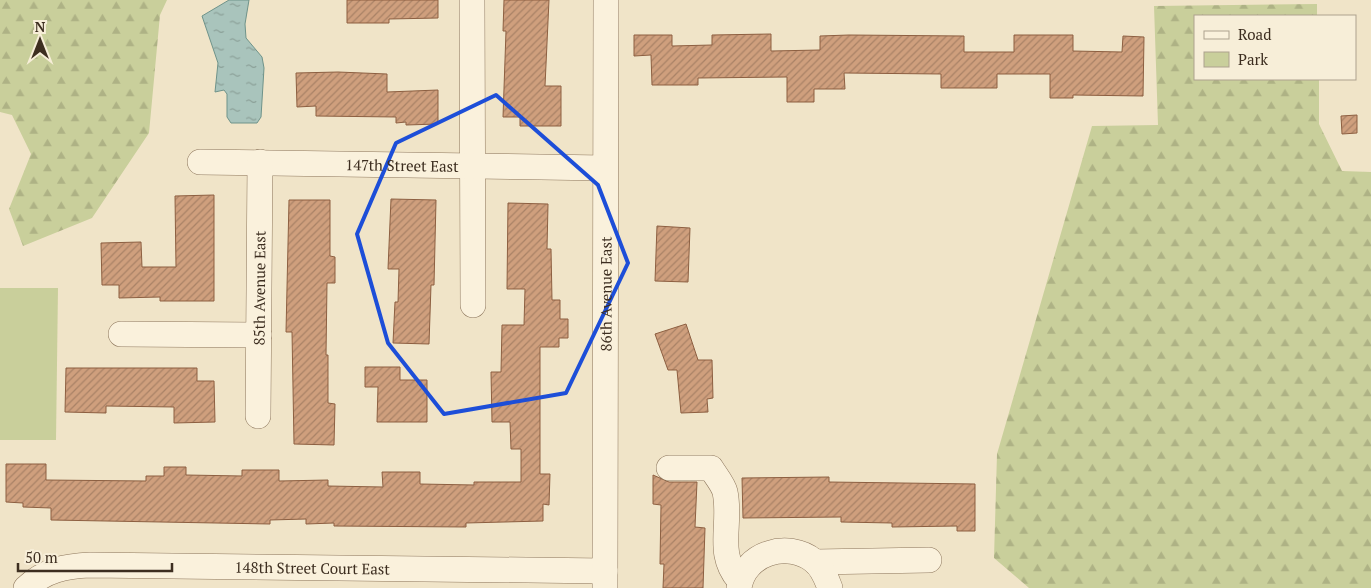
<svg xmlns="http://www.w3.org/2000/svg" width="1371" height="588" viewBox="0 0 1371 588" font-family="'PT Serif',serif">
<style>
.green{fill:#c9cf9b}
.forest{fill:url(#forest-firs)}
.water{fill:url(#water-ripples);stroke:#6f938a}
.building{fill:url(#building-hatch);stroke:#8d5f41}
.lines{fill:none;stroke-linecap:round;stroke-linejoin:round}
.minor-casing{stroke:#8d765c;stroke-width:26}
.minor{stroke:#faf1dc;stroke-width:25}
.marked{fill:none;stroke:#1d4ed8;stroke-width:4;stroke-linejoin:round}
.labels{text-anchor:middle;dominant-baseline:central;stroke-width:4;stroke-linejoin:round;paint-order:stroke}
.street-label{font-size:15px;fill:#3d2e20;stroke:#f7eed8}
</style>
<defs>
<pattern id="forest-firs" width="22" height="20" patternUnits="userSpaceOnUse" patternTransform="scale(1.25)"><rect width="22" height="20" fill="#c9cf9b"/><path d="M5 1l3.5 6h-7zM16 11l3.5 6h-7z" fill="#aeb285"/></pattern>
<pattern id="water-ripples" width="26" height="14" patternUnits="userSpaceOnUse" patternTransform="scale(1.25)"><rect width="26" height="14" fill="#a9c4bc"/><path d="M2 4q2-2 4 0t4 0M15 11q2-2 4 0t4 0" fill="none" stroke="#8ba098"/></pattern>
<pattern id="building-hatch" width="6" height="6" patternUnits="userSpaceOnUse" patternTransform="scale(1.25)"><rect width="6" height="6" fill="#cf9f7d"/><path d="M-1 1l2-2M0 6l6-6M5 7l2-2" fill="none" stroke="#a98266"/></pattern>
</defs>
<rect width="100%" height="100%" fill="#f0e4c8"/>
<path class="green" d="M 0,288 L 58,288 L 56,440 L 0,440 Z"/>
<path class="forest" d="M 0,0 L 167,0 L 160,15 L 149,133 L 92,218 L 23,246 L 9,209 L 31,154 L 12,115 L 0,112 Z
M 1317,4 L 1317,16 L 1195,16 L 1195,79 L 1319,79 L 1319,124 L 1342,171 L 1371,172 L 1371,588 L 1029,588 L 994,558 L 997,454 L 1092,126 L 1158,125 L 1154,6 Z"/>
<path class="water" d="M 229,0 L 249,0 L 245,24 L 246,38 L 262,57 L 264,68 L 261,117 L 257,123 L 231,123 L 227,117 L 227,94 L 224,90 L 215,92 L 218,63 L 202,16 Z"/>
<path class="building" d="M 347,0 L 438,0 L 438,18 L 389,19 L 389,23 L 347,23 Z
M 504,0 L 549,0 L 545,86 L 561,86 L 561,126 L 520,126 L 520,117 L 503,117 L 506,31 L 503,31 Z
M 771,34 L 771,51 L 820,50 L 820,36 L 849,35 L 964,36 L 964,52 L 1014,52 L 1014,35 L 1073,35 L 1073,51 L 1122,52 L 1123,36 L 1144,37 L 1143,96 L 1073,95 L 1073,98 L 1050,98 L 1050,74 L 997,74 L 997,88 L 941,88 L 941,74 L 844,73 L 845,89 L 814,89 L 814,102 L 787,102 L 787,77 L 698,78 L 698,85 L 652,85 L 651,55 L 634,56 L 634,35 L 672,35 L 672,46 L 712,45 L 712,35 Z
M 338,72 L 387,74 L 387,92 L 438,90 L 438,124 L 406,125 L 406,122 L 396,123 L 396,117 L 316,116 L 316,106 L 297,107 L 296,73 Z
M 1357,115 L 1357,133 L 1342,134 L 1341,116 Z
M 214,195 L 214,301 L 160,301 L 160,297 L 119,298 L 119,285 L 102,285 L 101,243 L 141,242 L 142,267 L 176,267 L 175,196 Z
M 391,199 L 436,200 L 434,285 L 431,285 L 429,344 L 393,343 L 395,302 L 398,302 L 399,269 L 388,269 Z
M 289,200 L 330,200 L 330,256 L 335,257 L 335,283 L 327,283 L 326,355 L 328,355 L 328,403 L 335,404 L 334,445 L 294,444 L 292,332 L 286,332 Z
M 508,203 L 548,204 L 547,249 L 551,249 L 552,300 L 560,300 L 560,319 L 568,319 L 568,338 L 559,338 L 559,347 L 540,347 L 540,474 L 550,474 L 549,505 L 543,504 L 543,521 L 466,523 L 466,527 L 334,526 L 334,523 L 306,524 L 306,519 L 270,520 L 270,524 L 51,520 L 51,508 L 23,507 L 23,503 L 6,502 L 6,464 L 46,464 L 46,480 L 146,481 L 146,476 L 164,476 L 164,467 L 186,467 L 186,475 L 242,476 L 242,470 L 279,470 L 279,481 L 328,480 L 328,486 L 383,487 L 382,472 L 420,472 L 420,484 L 474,485 L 474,482 L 521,482 L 521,449 L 511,449 L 510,422 L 492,422 L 491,372 L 501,372 L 502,325 L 524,325 L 525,289 L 507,289 Z
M 657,226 L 690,228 L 688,282 L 655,281 Z
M 686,324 L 698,360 L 712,360 L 713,398 L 707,399 L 708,412 L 681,413 L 677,370 L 668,370 L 655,334 Z
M 365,367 L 400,367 L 400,380 L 427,380 L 427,422 L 377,422 L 378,387 L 365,387 Z
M 66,368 L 197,368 L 197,381 L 214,381 L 215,422 L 174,423 L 174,407 L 106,406 L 106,413 L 65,412 Z
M 653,475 L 669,482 L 697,482 L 695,527 L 705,528 L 703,588 L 663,588 L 664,564 L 660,564 L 661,505 L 653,504 Z
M 829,477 L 829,482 L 975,484 L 975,531 L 957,531 L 957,526 L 892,527 L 892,523 L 841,522 L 841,517 L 743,518 L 742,478 Z"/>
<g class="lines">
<defs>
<g id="minor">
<path d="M 472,0 L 473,305"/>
<path id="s1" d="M 200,162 L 605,168"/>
<path d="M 121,334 L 259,335"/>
<path id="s2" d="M 258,416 L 260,162"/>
<path d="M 669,468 L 711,468 C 715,475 723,484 725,492 C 732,524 715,554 740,581"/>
<path d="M 815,562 L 929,560"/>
<path id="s3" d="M 26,588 C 45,570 66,566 90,565 L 605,571"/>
<path id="s4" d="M 605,588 L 606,0"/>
<path d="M 739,588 C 744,553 788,540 814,561 C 823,568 826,578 830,588"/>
</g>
</defs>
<use href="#minor" class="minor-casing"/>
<use href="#minor" class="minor"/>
</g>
<path class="marked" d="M 496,95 L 598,185 L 628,263 L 566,393 L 444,414 L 388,343 L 357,234 L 396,143 Z"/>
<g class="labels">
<g class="street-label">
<text stroke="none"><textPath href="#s1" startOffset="202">147th Street East</textPath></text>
<text stroke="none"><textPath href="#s2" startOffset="128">85th Avenue East</textPath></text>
<text stroke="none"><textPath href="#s4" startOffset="294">86th Avenue East</textPath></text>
<text stroke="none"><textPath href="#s3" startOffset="292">148th Street Court East</textPath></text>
</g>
</g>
<rect x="1194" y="15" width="162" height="65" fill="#f7eed8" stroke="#ada18e"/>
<rect x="1204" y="31" width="25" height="8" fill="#faf1dc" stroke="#ada18e"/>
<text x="1238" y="40" font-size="15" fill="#3d2e20">Road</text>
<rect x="1204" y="52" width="25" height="15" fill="#c9cf9b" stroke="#ada18e"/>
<text x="1238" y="65" font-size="15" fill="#3d2e20">Park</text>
<g transform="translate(40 40)" stroke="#f7eed8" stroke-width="4" paint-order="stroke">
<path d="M0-4L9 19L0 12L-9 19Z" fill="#3d2e20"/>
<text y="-8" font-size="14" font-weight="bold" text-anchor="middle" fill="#3d2e20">N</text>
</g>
<path d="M18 563v8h154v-8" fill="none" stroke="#3d2e20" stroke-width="2.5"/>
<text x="25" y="563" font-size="15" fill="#3d2e20" stroke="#f7eed8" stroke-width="4" paint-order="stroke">50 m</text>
</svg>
